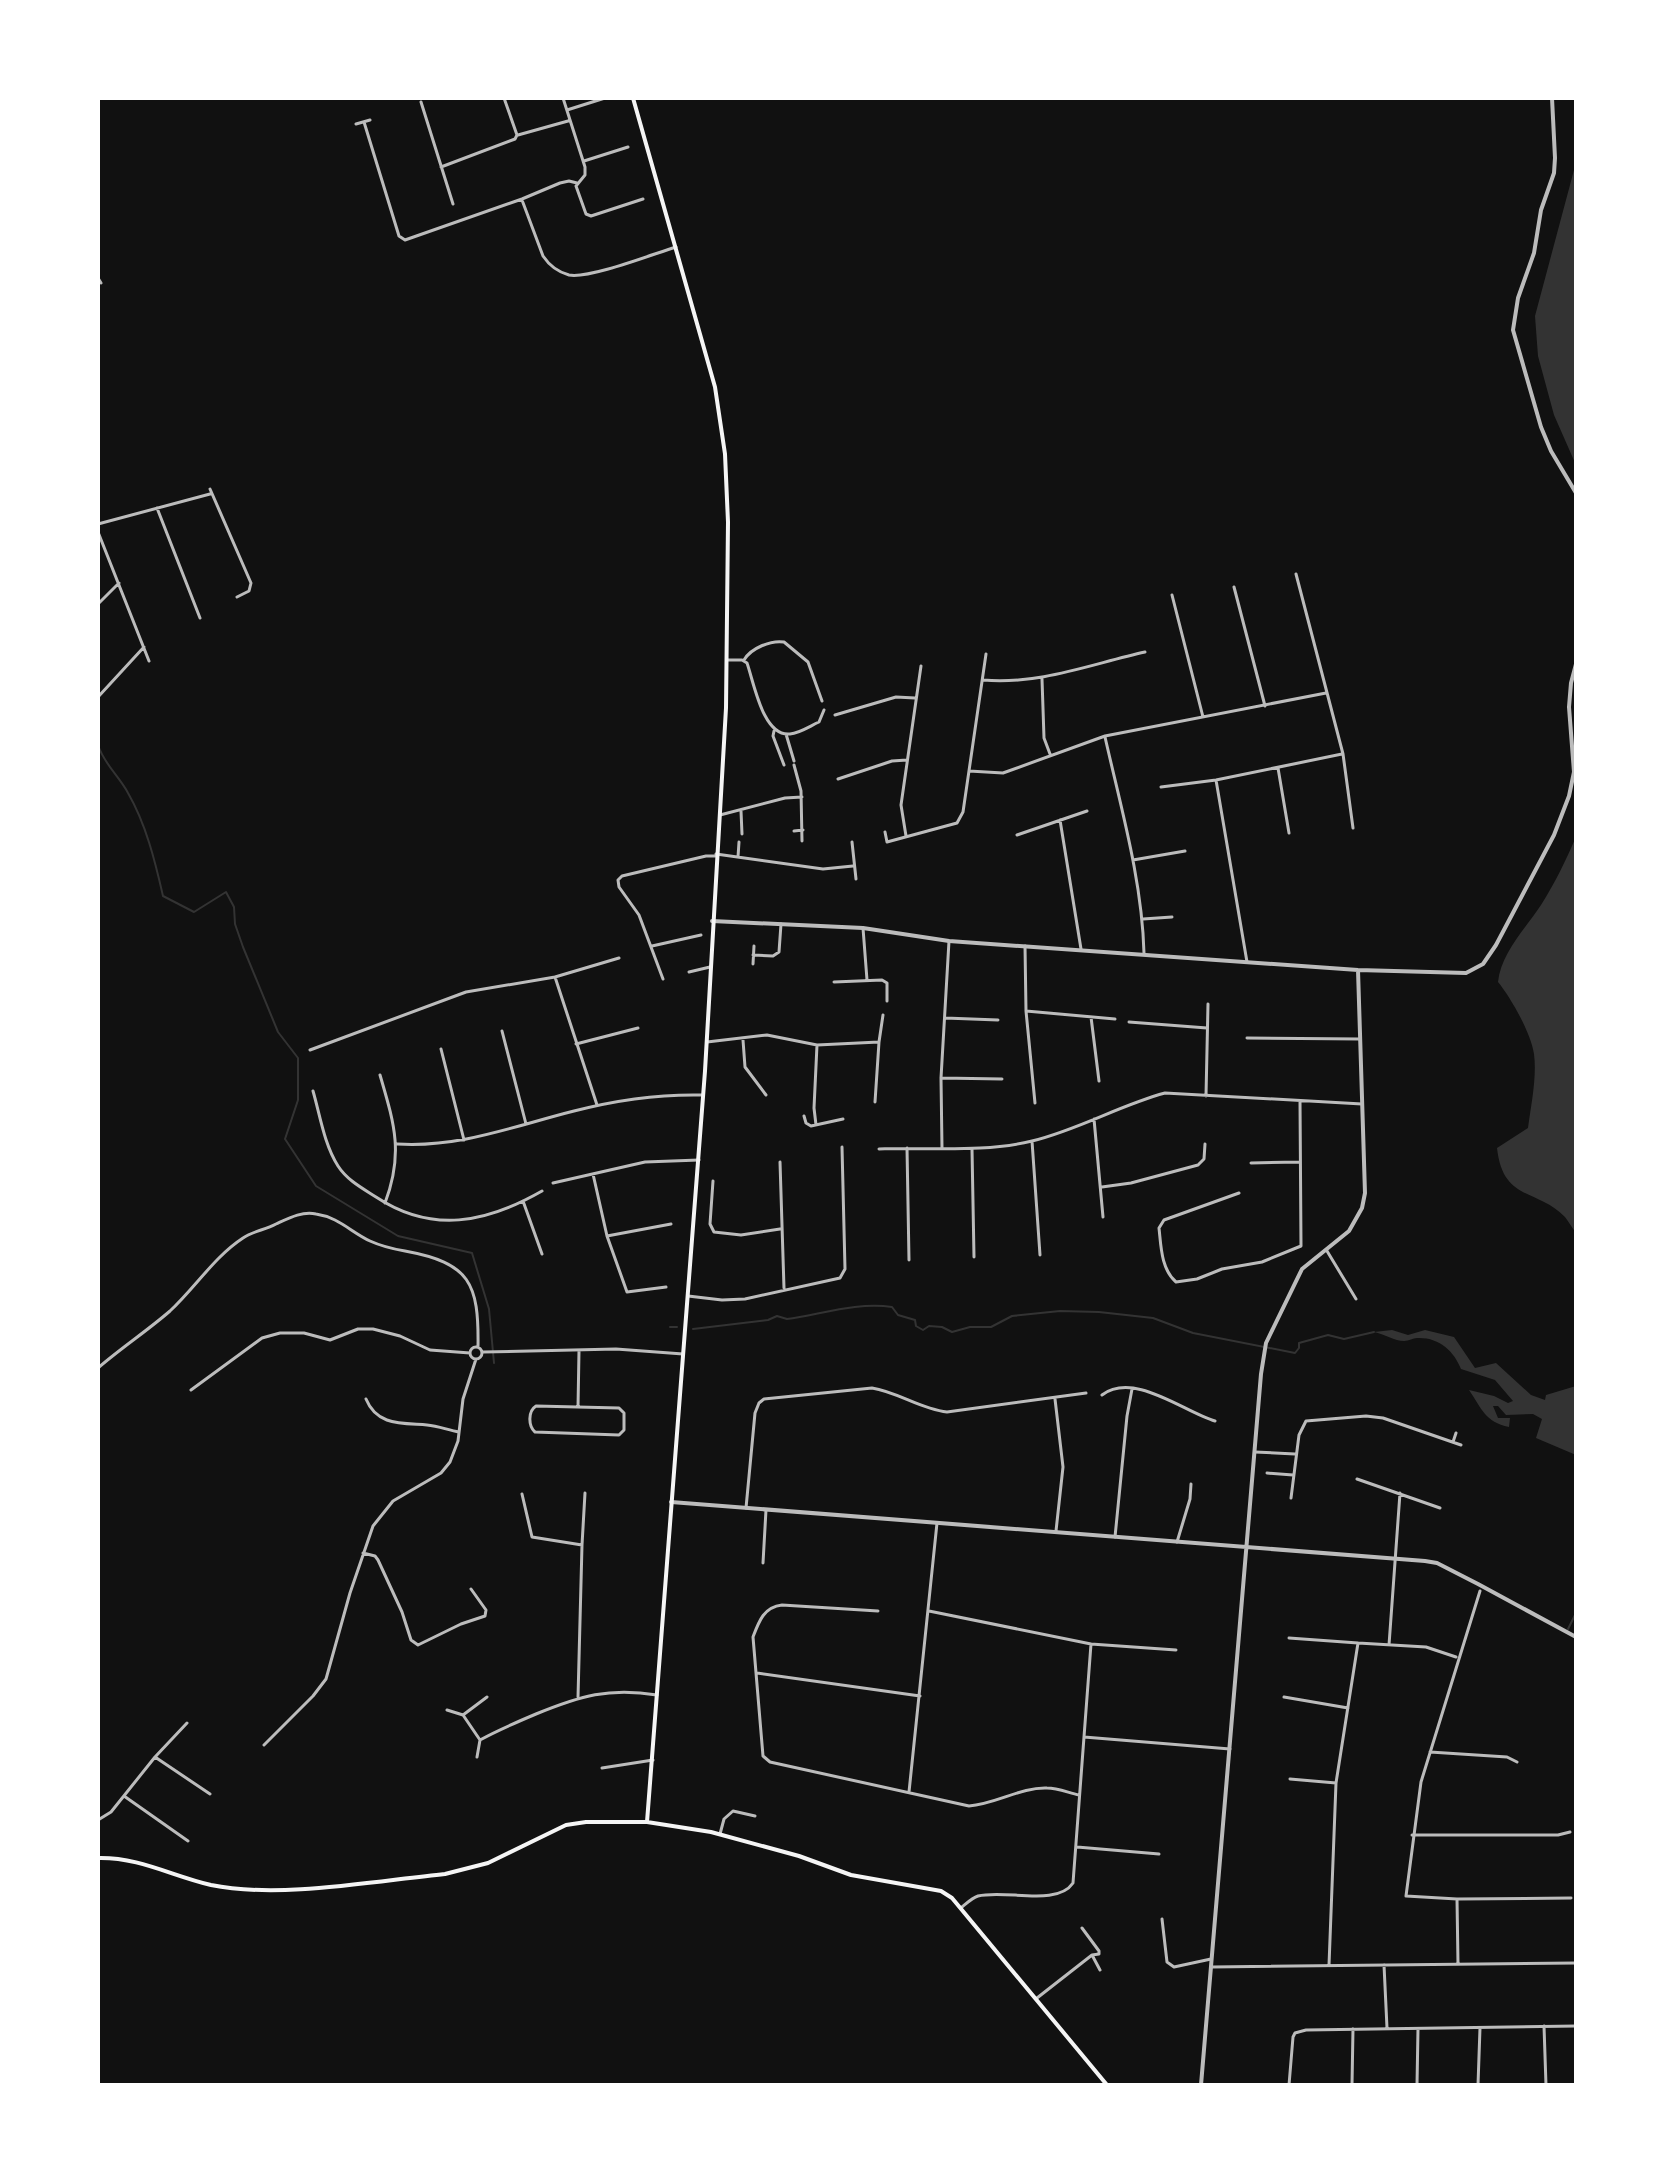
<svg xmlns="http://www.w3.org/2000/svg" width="1674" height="2183" viewBox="0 0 1674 2183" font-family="'DejaVu Sans',sans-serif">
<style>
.water{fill:#333}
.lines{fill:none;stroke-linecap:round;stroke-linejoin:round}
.stream{stroke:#333;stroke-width:2}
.minor{stroke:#bcbcbc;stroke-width:3}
.tertiary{stroke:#bcbcbc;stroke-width:4}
.secondary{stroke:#f5f5f5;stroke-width:4}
</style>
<rect width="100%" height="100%" fill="#111"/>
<path class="water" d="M 1574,98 L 1576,98 L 1576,465 L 1554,415 L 1538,356 L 1535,316 L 1574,170 Z
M 1576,837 L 1576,1233 C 1572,1228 1569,1222 1565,1217 C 1537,1188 1503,1202 1497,1148 L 1528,1128 C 1531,1105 1537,1077 1534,1054 C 1531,1033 1511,998 1498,982 C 1501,953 1525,929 1541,905 C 1555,883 1566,860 1576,837 Z
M 1392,1330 L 1408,1335 L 1425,1330 L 1454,1337 L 1475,1368 L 1496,1363 L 1531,1395 L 1545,1400 L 1546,1395 L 1576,1386 L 1576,1455 L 1536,1438 L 1542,1419 L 1533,1414 L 1506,1415 L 1498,1406 L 1493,1406 L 1498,1418 L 1510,1418 L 1509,1427 C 1485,1422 1482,1409 1469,1390 L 1494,1396 L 1508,1403 L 1513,1401 L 1495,1380 L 1461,1369 C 1454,1351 1439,1337 1417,1338 C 1413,1338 1409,1341 1404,1341 C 1395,1341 1384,1334 1374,1332 Z"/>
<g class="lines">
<path class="stream" d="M 98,734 L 98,744
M 98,745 C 104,764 119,776 128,793 C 146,824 155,861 163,896 L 194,912 L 226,892 L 234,907 L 235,924 L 243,947 L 278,1032 L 298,1058 L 298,1100 L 285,1139 L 316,1186 L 398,1236 L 472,1253
M 472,1253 L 489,1309 L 494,1363
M 670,1327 L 677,1327
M 693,1329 L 768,1320 L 777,1316 L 787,1319 C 822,1314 857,1302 892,1307 L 898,1315 L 915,1320 L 916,1326 L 923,1330 L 929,1326 L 942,1327 L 952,1332 L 970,1327 L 991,1327 L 1012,1316 L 1060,1311 L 1099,1312 L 1153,1318 L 1193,1333 L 1295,1353 L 1299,1348 L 1299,1343 L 1328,1335 L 1344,1339 L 1374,1332
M 1568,1629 L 1576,1613"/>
<path class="minor" d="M 563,98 L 585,167 L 585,175 L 576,186 L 586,214 L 591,216 L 643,199
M 421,102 L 453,204
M 567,110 L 605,98
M 364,122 L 399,236 L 405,240 L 522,199 L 560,183 L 569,181 L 577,183
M 356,124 L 370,120
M 518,135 L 568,121
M 584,161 L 628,147
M 441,167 L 515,139 L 517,135 L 504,98
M 522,200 L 543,256 C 549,265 558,272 569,275 C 589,279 653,254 676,247
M 98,278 L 101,283
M 210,489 L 251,583 L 249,591 L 237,597
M 157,508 L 200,618
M 98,524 L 210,494
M 98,532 L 149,661
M 1296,574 L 1343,754 L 1353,828
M 1234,587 L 1265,706
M 1172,595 L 1203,717
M 98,604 L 119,583
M 727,660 L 742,660 L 747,663 C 754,683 763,737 790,734 C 800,733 810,726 819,722 L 824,710
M 744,660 C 751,648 771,640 784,642 L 808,662 L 822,701
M 1042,679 L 1044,738 L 1050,754
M 983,680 C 1039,685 1091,664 1145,652
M 98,697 L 144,647
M 835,715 L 896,697 L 915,698
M 774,731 L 773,736 L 784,765
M 786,734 L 794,761
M 1105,737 C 1121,808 1142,880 1144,953
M 794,765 L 801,791 L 802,841
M 1278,768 L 1289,833
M 969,771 L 1003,773 L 1105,736 L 1326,693
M 838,779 L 892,761 L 907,760
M 1216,780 L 1247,962
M 1161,787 L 1216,780 L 1342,754
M 741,811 L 742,834
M 720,815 L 785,798 L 802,797
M 1060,820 L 1081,949
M 794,831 L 803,830
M 885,832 L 887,842 L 957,823 L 963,812 L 986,654
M 1017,835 L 1087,811
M 906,836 L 901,805 L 921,666
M 852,842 L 856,879
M 716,854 L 823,869 L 853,866
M 738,857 L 739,842
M 1133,860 L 1185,851
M 1143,919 L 1172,917
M 863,928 L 867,980
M 652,946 L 701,935
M 1025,946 L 1026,1011 L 1035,1103
M 753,955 L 773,956 L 779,952 L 781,924
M 753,964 L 754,946
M 689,972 L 710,967
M 555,977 L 597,1105
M 663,979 L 639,915 L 619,887 L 618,880 L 622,876 L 706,856 L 716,856
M 834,982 L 882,980 L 887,983 L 887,1001
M 1026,1011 L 1115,1019
M 1091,1017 L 1099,1081
M 945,1018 L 998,1020
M 1129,1022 L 1207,1028
M 502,1031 L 526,1124
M 1247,1038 L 1360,1039
M 743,1040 L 745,1067 L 766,1095
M 707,1042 L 767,1035 L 817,1045 L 879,1042
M 576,1044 L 638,1028
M 441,1049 L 464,1140
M 310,1050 L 466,992 L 555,977 L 619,958
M 380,1075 C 394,1123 404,1153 385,1203
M 941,1078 L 1002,1079
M 313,1091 C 320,1115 324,1144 338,1166 C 347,1180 362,1188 376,1197 C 432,1234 486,1223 542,1191
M 1206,1096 L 1208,1004
M 875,1102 L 879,1042 L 883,1015
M 804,1116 L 806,1123 L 811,1126 L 843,1119
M 1094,1119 L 1103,1217
M 816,1125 L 814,1108 L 817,1045
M 1032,1141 L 1040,1255
M 397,1144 C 460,1148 514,1126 574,1111 C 616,1100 660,1094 703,1095
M 907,1148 L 909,1260
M 942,1148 L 941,1078 L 949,941
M 879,1149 C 930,1147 983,1153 1032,1141 C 1078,1130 1120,1105 1165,1093 L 1362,1104
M 972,1149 L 974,1257
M 780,1162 L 784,1288
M 1251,1163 L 1300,1162
M 593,1174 L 607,1236 L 627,1292 L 666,1287
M 713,1181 L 710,1224 L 714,1232 L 741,1235 L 780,1229
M 553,1183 L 645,1162 L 699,1160
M 1102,1187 L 1131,1183 L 1198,1165 L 1204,1159 L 1205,1144
M 1239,1193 L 1164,1220 L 1159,1228 C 1161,1246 1161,1269 1176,1282 L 1197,1279 L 1222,1269 L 1262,1262 L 1301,1246 L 1300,1101
M 523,1201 L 542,1254
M 607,1236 L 671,1224
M 1327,1251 L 1356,1299
M 688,1296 L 722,1300 L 745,1299 L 840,1278 L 845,1269 L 842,1147
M470 1353a6 6 0 1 1 12 0a6 6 0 1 1-12 0Z
M 483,1352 L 616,1349 L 683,1354
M 98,1368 C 121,1348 147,1331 170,1311 C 195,1288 214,1257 243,1238 C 253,1231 265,1230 276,1224 C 289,1218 302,1211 316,1214 C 338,1217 351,1232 370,1241 C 381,1246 393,1249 405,1251 C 470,1263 479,1283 478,1347
M 191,1390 L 262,1338 L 280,1333 L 304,1333 L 330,1340 L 358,1329 L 373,1329 L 400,1336 L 430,1350 L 470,1353
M 1102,1395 C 1134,1371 1184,1412 1215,1421
M 366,1399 C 377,1426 402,1423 427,1425 C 438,1426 448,1430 459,1432
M 1055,1399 L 1063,1467 L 1056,1531
M 536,1406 L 619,1408 L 624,1413 L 624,1430 L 619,1435 L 535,1432 C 528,1426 528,1411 536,1406 Z
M 578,1407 L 579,1351
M 1453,1442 L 1456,1433
M 1255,1452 L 1295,1454
M 1267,1473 L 1293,1475
M 1357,1479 L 1440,1508
M 522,1494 L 532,1537 L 582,1545 L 585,1493
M 1291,1498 L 1299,1435 L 1306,1421 L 1366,1416 L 1383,1418 L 1461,1445
M 746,1508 L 755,1413 L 759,1403 L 764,1399 L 872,1388 C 898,1392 920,1409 947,1412 L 1086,1393
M 1115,1537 L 1127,1416 L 1132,1389
M 1177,1542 L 1190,1499 L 1191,1484
M 363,1553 L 375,1556 L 378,1560 L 402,1612 L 411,1640 L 418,1645 L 461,1624 L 485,1616 L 486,1610 L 471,1589
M 763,1563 L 766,1510
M 1480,1591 L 1421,1782 L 1406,1896 L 1457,1899 L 1571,1898
M 878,1611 L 782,1605 C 764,1607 759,1621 753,1637 L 763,1756 L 770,1762 L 969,1806 C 996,1804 1021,1787 1047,1788 C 1058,1788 1069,1793 1079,1795
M 929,1611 L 1091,1644 L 1073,1883 C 1057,1907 1005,1889 978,1896 C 972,1898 967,1903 962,1907
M 1289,1638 L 1358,1643
M 1091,1644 L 1176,1650
M 1389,1645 L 1400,1493
M 757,1673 L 920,1696
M 487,1697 L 463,1715 L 480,1740 C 498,1730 517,1722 536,1714 C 580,1696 609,1687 657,1695
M 578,1697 L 582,1545
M 1284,1697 L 1348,1708
M 447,1710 L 463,1715
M 1084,1737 L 1230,1749
M 264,1745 L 313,1696 L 326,1679 L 350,1593 L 373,1526 L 393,1501 L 441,1473 L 450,1462 L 458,1441 L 463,1399 L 476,1359
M 1430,1752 L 1507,1757 L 1517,1762
M 155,1757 L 210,1794
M 477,1757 L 480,1740
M 602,1768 L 653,1760
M 1290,1779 L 1336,1783
M 909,1792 L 937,1523
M 124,1796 L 188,1841
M 98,1820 L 111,1812 L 155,1757 L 187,1723
M 720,1834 L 724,1819 L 733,1811 L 755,1816
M 1412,1835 L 1558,1835 L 1570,1832
M 1077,1847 L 1159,1854
M 1457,1899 L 1458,1964
M 1162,1919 L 1167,1962 L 1174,1967 L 1211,1959
M 1082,1928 L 1099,1951 L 1099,1954 L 1092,1955
M 1329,1965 L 1336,1783 L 1358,1643 L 1426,1647 L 1456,1657
M 1384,1965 L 1387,2028
M 1212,1967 L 1576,1963
M 1037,1998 L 1092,1955 L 1100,1970
M 1544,2026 L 1546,2085
M 1289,2085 L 1293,2037 L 1295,2033 L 1306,2030 L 1576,2026
M 1352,2085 L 1353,2029
M 1417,2085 L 1418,2029
M 1478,2085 L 1480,2028"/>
<path class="tertiary" d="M 1552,98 L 1555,158 L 1554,173 L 1541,210 L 1534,253 L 1518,298 L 1513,330 L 1541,427 L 1551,451 L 1576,493
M 712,921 L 863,928 L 949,941 L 1358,970 L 1466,973 L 1483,964 L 1496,945 L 1554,835 L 1569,796 L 1574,772 L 1569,707 L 1571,683 L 1576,664
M 671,1502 L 1425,1561 L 1437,1563 L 1478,1584 L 1576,1637
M 1201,2085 L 1261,1374 L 1266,1343 L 1302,1269 L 1349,1231 L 1362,1208 L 1365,1193 L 1358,970"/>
<path class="secondary" d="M 633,98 L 715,387 L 725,454 L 728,522 L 726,708 L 705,1071 L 647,1822
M 98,1858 C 139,1857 172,1876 211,1885 C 279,1899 375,1881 445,1874 L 488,1863 L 566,1825 L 586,1822 L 647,1822 L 711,1832 L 799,1856 L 851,1875 L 941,1891 L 952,1898 L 1107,2085"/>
</g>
<rect width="1674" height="2183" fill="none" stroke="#ffffff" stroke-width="200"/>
</svg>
